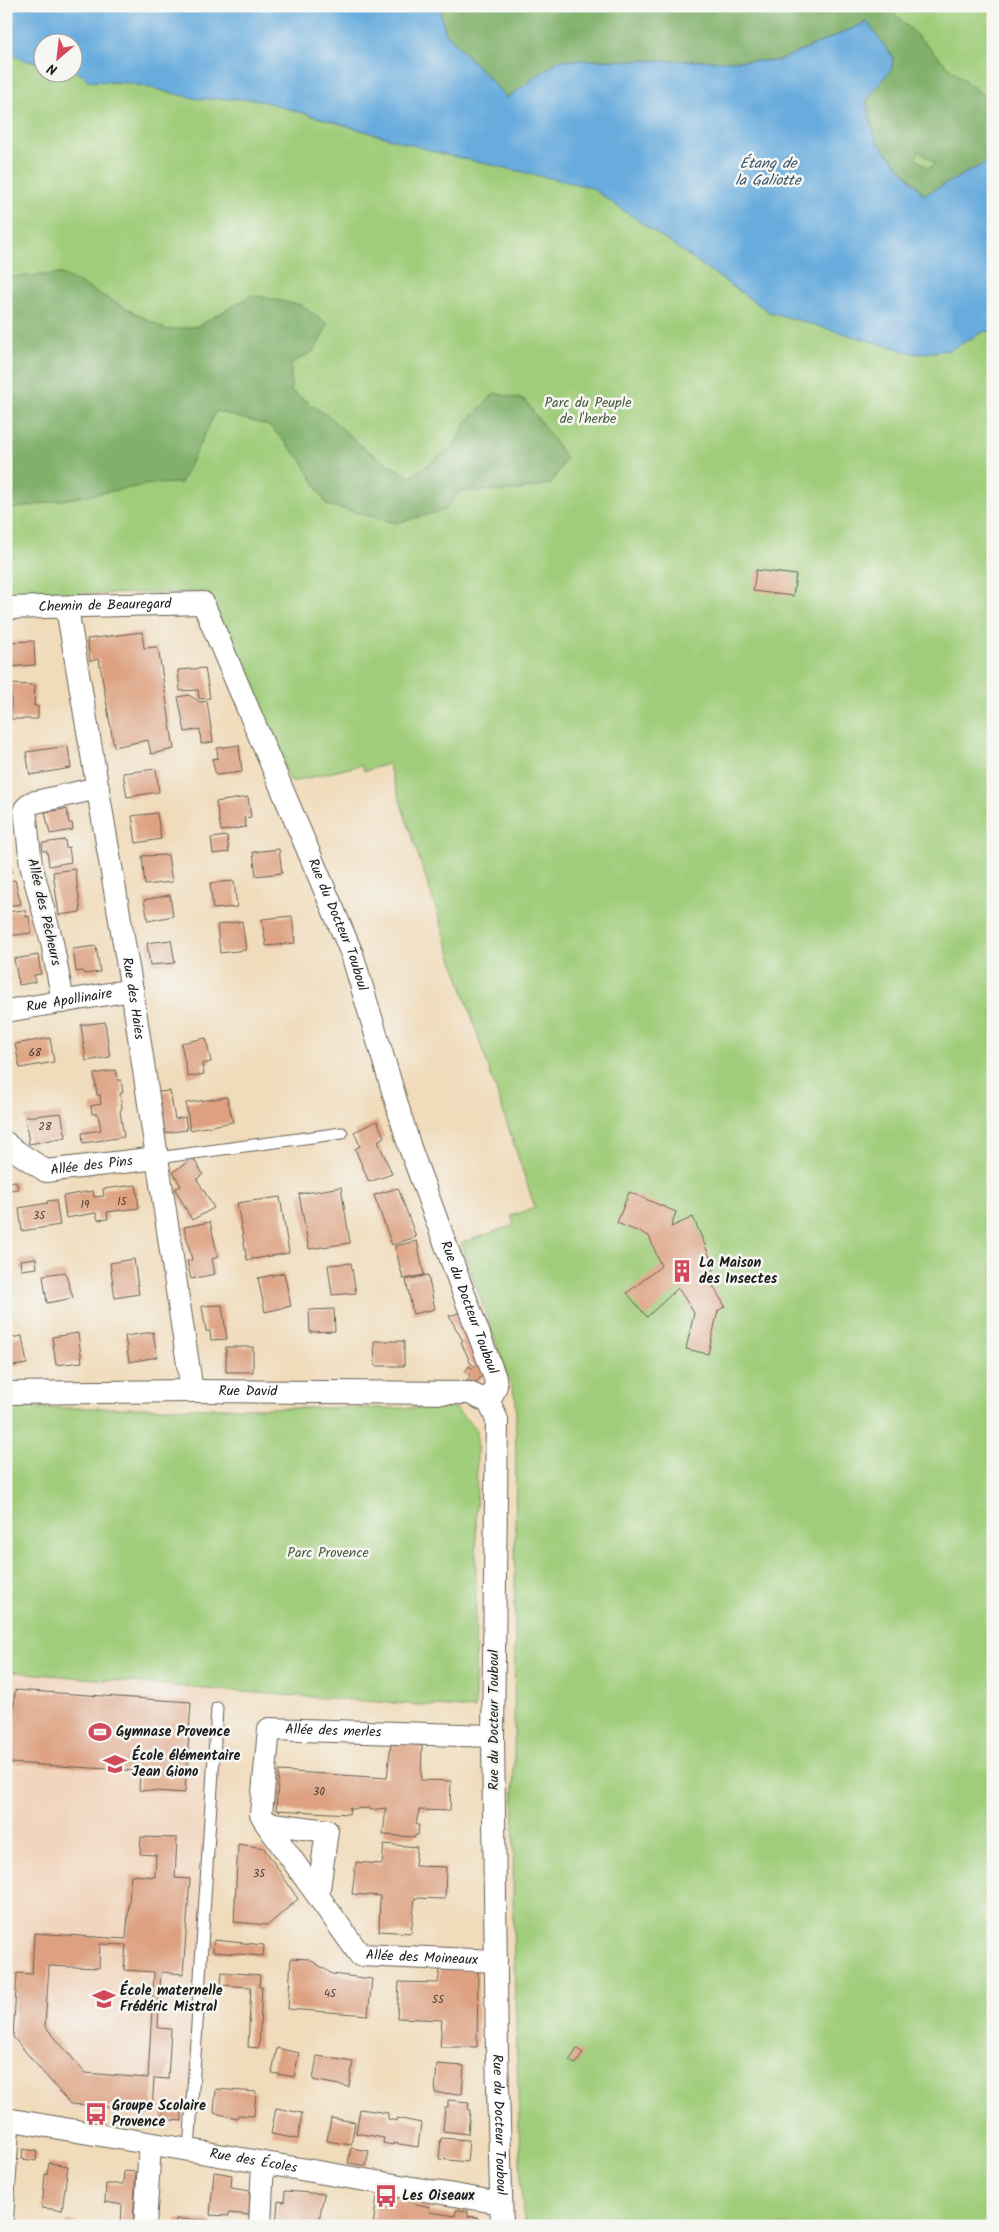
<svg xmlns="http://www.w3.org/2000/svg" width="999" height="2232" viewBox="0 0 999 2232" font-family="Kalam,sans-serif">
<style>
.built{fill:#f1d5bd}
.green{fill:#a0cd7a;stroke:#5e744b;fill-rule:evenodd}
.forest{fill:#80b06a;stroke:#4e6643;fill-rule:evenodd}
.water{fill:#67acdd;stroke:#42647c}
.building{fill:#dda181;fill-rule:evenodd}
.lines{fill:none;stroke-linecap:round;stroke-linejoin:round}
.service-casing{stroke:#665f53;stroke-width:13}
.minor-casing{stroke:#665f53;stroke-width:24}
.service{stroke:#fff;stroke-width:11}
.minor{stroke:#fff;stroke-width:22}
.labels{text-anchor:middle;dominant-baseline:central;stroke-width:5;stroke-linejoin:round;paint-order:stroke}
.number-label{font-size:11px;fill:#4c3d35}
.park-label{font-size:14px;fill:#4a5a3d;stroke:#f6f6f2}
.street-label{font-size:14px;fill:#1c1c1c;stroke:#f6f6f2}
.poi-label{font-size:14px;font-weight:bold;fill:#1c1c1c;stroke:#f6f6f2;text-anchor:start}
.water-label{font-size:15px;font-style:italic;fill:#3a5669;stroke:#f6f6f2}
</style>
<rect width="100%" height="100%" fill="#f6f6f2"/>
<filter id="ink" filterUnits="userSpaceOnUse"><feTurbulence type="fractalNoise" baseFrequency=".02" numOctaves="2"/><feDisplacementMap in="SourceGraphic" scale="10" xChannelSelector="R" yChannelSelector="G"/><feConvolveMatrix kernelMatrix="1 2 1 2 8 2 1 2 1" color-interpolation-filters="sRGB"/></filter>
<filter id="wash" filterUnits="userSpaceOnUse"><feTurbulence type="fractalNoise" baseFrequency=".0096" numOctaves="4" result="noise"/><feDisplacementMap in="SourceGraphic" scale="20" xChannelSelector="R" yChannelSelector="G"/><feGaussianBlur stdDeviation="1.12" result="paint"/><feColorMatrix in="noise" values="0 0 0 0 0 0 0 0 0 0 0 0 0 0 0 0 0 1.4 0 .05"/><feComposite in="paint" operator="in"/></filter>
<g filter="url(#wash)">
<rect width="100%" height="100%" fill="#f0dbba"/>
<path class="built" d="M 6,1671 L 229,1691 L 219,1841 L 188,2130 L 63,2109 L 6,2042 Z"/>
<path class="green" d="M 6,6 L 985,6 L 993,14 L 993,2226 L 544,2226 L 524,2222 L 521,2190 L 513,1927 L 516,1400 L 461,1243 L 514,1225 L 511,1216 L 535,1208 L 388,764 L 364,771 L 362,765 L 291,782 L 209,592 L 6,595 ZM 42,42 L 72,42 L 72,72 L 42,72 Z
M 6,1408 L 455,1408 L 477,1430 L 475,1709 L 229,1691 L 6,1671 Z"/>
<path class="forest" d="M 439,6 L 889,6 L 892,11 L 952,70 L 993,103 L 993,159 L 925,195 L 876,140 L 866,101 L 892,68 L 867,22 L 778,61 L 559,60 L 507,98 L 445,32 ZM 919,151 L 935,163 L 929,168 L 915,158 Z
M 62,274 L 167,330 L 198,326 L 252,295 L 301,305 L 328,324 L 315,350 L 291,364 L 291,391 L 328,416 L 366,450 L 410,477 L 453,447 L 466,422 L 495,393 L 525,400 L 566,458 L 551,484 L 512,491 L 460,491 L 445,510 L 396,523 L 327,505 L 302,461 L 270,426 L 216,411 L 181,483 L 151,484 L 12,509 L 6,508 L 6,277 Z"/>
<path class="water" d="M 6,6 L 439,6 L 445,32 L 507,98 L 559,60 L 778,61 L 867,22 L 893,57 L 892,68 L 866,101 L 876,140 L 924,195 L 993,159 L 993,332 L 985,331 L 950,350 L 916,354 L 769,312 L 590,187 L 443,154 L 255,99 L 198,99 L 129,83 L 90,81 L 73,69 L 72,42 L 42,42 L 42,63 L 24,60 L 6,52 Z"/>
<g id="blocks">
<path class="building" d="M 756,570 L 796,575 L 793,596 L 753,591 Z
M 142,632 L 144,648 L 158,647 L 174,749 L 151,754 L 148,740 L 114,747 L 99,659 L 90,661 L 87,639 Z
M 34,641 L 35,665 L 6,667 L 6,642 Z
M 205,668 L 210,698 L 199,699 L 198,690 L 180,691 L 178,670 Z
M 11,684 L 35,685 L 34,706 L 38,706 L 38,719 L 11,719 Z
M 189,695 L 200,702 L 207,701 L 213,742 L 201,744 L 200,729 L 185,732 L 178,697 Z
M 239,745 L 242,772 L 216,775 L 212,759 L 218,758 L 217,748 Z
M 68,746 L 71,768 L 30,775 L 26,752 Z
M 156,769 L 159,792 L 127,797 L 123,773 Z
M 248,797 L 251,817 L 244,818 L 246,827 L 221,831 L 216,802 Z
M 67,809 L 69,823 L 72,823 L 73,830 L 50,834 L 45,812 Z
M 157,813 L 161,839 L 136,843 L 132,816 Z
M 227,836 L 229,852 L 213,854 L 211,838 Z
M 6,840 L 12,872 L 6,873 Z
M 65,840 L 66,848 L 69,847 L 71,862 L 49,866 L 47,851 L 43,851 L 42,843 Z
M 279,849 L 282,873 L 256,876 L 253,852 Z
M 168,855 L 172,882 L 145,885 L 142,856 Z
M 75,869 L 81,912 L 59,915 L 53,872 Z
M 15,880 L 21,904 L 6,906 L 6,881 Z
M 234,881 L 237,907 L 213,909 L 210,883 Z
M 170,895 L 173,916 L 148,921 L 144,900 Z
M 25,910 L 26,917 L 29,916 L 31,933 L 7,936 L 6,912 Z
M 292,916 L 295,943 L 266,946 L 262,919 Z
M 242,921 L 246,950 L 220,953 L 217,925 Z
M 171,940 L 175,963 L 150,965 L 147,943 Z
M 96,946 L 100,972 L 84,974 L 83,971 L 76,972 L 73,949 Z
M 38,955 L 41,974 L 34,975 L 35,982 L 19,985 L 14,959 Z
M 6,959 L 10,980 L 6,981 Z
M 105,1022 L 110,1057 L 86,1061 L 81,1025 Z
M 50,1038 L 54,1062 L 20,1068 L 15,1044 Z
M 206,1038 L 211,1062 L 202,1064 L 204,1074 L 188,1077 L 181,1043 Z
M 9,1046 L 13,1074 L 6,1075 L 6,1047 Z
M 116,1070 L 118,1080 L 121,1080 L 123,1093 L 120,1093 L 122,1108 L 120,1111 L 124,1137 L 83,1143 L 82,1133 L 101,1130 L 98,1114 L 92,1114 L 91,1106 L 101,1104 L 100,1095 L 97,1095 L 94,1074 Z
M 170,1091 L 175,1119 L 185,1117 L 187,1130 L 164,1133 L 158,1092 Z
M 227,1097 L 233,1122 L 190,1130 L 186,1103 Z
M 61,1113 L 66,1137 L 29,1144 L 25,1117 Z
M 377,1121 L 384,1137 L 378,1141 L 392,1174 L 369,1182 L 355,1149 L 360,1146 L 354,1132 Z
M 193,1158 L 203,1174 L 197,1179 L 214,1208 L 192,1220 L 175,1189 L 181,1186 L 173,1172 Z
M 16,1181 L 18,1189 L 11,1190 L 10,1182 Z
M 136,1185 L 139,1208 L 107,1212 L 108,1219 L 98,1220 L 96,1213 L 66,1218 L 63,1196 L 93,1191 L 94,1197 L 104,1196 L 103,1189 Z
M 341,1187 L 350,1243 L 309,1249 L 299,1194 Z
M 398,1188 L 416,1237 L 392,1245 L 374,1195 Z
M 629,1192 L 676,1212 L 671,1227 L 693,1217 L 715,1269 L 705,1273 L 725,1306 L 718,1311 L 708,1354 L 686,1349 L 694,1313 L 678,1288 L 647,1317 L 627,1293 L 661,1266 L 649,1236 L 617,1223 Z
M 280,1197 L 289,1253 L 247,1260 L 237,1203 Z
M 56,1200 L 60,1225 L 22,1231 L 19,1208 L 48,1203 L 47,1201 Z
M 210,1222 L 218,1257 L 212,1259 L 215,1274 L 191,1279 L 187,1261 L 192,1260 L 184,1227 Z
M 417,1241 L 424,1275 L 403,1279 L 395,1246 Z
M 36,1258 L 37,1268 L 21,1270 L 20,1260 Z
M 134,1259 L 139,1294 L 115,1298 L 110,1263 Z
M 351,1263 L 356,1293 L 332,1295 L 328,1265 Z
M 65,1272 L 73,1298 L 47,1303 L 43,1275 Z
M 284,1273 L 291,1306 L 265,1312 L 258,1278 Z
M 428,1275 L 435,1309 L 413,1314 L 406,1280 Z
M 222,1305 L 227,1339 L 211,1340 L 210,1331 L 206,1331 L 202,1306 Z
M 334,1309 L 335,1331 L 310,1332 L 309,1310 Z
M 462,1312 L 487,1369 L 477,1382 L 467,1381 L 470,1375 L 465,1372 L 469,1366 L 474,1369 L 476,1367 L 471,1364 L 461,1342 L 463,1341 L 449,1316 Z
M 153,1332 L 157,1357 L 129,1362 L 125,1336 Z
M 78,1333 L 82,1362 L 56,1365 L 52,1337 Z
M 22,1336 L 27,1364 L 6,1367 L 6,1339 Z
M 374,1341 L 404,1341 L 404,1366 L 375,1366 Z
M 226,1347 L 253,1347 L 253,1372 L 226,1372 Z
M 15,1690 L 191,1702 L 185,1793 L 139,1790 L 140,1771 L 10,1763 Z
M 391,1743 L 422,1745 L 421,1780 L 451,1781 L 450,1811 L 419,1810 L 416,1825 L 419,1825 L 418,1835 L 415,1835 L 415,1837 L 383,1835 L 386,1808 L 370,1810 L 370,1808 L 351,1809 L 350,1807 L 349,1814 L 276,1810 L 279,1771 L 387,1778 Z
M 141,1837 L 177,1838 L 175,1878 L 190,1879 L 183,1974 L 161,1972 L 158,2028 L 171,2029 L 168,2079 L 154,2078 L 152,2110 L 70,2104 L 13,2037 L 17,1973 L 32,1974 L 34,1933 L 126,1939 L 131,1875 L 155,1877 L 156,1855 L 140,1854 ZM 100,1944 L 126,1945 L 124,1970 L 154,1972 L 148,2078 L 85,2073 L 45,2026 L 49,1966 L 99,1968 Z
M 238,1844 L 264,1848 L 298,1899 L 268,1925 L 234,1922 Z
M 384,1844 L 417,1847 L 415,1866 L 446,1867 L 445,1899 L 415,1898 L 411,1933 L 379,1931 L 380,1896 L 352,1894 L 356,1862 L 382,1864 Z
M 214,1940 L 264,1945 L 263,1956 L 213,1952 Z
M 291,1958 L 309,1959 L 332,1974 L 372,1979 L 368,2015 L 288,2009 Z
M 440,1969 L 478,1970 L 477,2047 L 440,2047 L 442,2020 L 397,2018 L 399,1982 L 438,1983 Z
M 222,1972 L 260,1975 L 259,1987 L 262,1987 L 259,2048 L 248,2047 L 251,1987 L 221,1985 Z
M 277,2048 L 299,2053 L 294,2077 L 272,2073 Z
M 577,2049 L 583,2053 L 576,2064 L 569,2061 Z
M 317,2056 L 353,2062 L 349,2087 L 313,2080 Z
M 437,2064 L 464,2066 L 462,2094 L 435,2093 Z
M 216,2089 L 256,2092 L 254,2116 L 238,2115 L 237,2118 L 214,2113 Z
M 448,2100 L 469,2102 L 468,2110 L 470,2110 L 468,2134 L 443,2131 L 445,2107 L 448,2107 Z
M 163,2107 L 174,2108 L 174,2111 L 182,2112 L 182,2121 L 162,2119 Z
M 276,2108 L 302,2113 L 298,2139 L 271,2134 Z
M 360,2109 L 388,2113 L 388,2119 L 397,2121 L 397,2118 L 421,2123 L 418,2147 L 393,2143 L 393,2145 L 383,2143 L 384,2138 L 356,2133 Z
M 331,2118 L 355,2122 L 351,2145 L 327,2141 Z
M 441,2138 L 469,2140 L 467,2162 L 439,2159 Z
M 351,2148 L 369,2151 L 366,2166 L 348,2163 Z
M 23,2149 L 37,2151 L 36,2161 L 22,2159 Z
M 49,2163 L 68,2166 L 62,2210 L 42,2208 L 45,2174 L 47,2175 Z
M 124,2171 L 136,2172 L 133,2226 L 121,2226 L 122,2205 L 105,2202 L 106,2184 L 123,2184 Z
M 214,2172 L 232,2175 L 231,2188 L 250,2191 L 249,2215 L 229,2213 L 229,2216 L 210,2215 Z
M 285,2191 L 324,2194 L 319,2221 L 326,2223 L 325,2226 L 276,2226 L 278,2201 L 284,2202 Z
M 398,2195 L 413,2198 L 412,2203 L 430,2207 L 429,2212 L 455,2216 L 456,2210 L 468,2211 L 468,2216 L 477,2217 L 483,2226 L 373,2226 L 377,2197 L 397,2200 Z
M 176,2219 L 210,2220 L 210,2226 L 175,2226 Z
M 66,2221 L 77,2222 L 77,2226 L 66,2226 Z"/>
</g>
</g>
<g filter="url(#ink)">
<use href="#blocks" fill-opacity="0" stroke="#665f53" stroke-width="1"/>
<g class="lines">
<defs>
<path id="service" d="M 157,1158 L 342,1133
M 189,2151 L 217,1708
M 7,2226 L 14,2121"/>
<g id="minor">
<path id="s1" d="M 6,608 L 203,603 L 352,954 L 410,1148 L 495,1378 L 496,1386 L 489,1402 L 497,1420 L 493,1736 L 497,2054 L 502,2226"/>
<path id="s2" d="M 67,608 L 132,990 L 192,1391"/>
<path d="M 63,1002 L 52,942 L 31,865 L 25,809 L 31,803 L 98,788"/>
<path id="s3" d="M 6,1011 L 132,990"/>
<path id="s4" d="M 6,1143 L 8,1146 L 46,1171 L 157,1158"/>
<path id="s5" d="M 6,1393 L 192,1391 L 469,1393 L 489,1402"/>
<path id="s6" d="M 266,1823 L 261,1814 L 269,1729 L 493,1736"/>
<path id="s7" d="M 318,1896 L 327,1831 L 266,1823 L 360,1955 L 496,1961"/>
<path id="s8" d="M 6,2119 L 501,2203"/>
<path d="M 145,2226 L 150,2145"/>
<path d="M 260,2226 L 263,2163"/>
</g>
</defs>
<use href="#service" class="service-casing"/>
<use href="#minor" class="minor-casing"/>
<use href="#service" class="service"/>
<use href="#minor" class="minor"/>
</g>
</g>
<defs>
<symbol id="building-bare" viewBox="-9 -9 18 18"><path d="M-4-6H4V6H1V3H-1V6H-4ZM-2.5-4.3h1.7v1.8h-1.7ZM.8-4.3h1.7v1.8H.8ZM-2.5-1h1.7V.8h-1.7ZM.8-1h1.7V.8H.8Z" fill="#d1495b" stroke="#f6f6f2" stroke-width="2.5" paint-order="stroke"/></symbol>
<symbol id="stadium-bare" viewBox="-9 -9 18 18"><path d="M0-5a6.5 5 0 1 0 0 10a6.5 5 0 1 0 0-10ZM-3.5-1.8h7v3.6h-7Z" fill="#d1495b" stroke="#f6f6f2" stroke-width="2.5" paint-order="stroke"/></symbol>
<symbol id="school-bare" viewBox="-9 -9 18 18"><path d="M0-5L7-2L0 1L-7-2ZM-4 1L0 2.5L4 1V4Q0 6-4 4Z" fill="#d1495b" stroke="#f6f6f2" stroke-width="2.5" paint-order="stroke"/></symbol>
<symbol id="bus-bare" viewBox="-9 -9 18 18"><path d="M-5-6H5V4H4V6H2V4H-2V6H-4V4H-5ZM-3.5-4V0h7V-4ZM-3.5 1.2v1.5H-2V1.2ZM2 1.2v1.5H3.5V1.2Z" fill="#d1495b" stroke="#f6f6f2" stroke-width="2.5" paint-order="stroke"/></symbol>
</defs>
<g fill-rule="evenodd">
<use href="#building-bare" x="666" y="1255" width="32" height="32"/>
<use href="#stadium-bare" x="84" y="1716" width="32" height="32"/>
<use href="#school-bare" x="99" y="1748" width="32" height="32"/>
<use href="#school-bare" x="88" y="1983" width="32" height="32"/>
<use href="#bus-bare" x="80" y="2098" width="32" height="32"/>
<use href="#bus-bare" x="370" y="2180" width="32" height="32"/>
</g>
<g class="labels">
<g class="number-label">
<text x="35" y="1053">68</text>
<text x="45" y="1127">28</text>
<text x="122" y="1202">15</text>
<text x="85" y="1205">19</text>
<text x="39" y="1216">35</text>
<text x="319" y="1792">30</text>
<text x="259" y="1874">35</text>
<text x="330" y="1994">45</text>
<text x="438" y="2000">55</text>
</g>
<g class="park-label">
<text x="588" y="403">Parc du Peuple<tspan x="588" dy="16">de l'herbe</tspan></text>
<text x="328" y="1553">Parc Provence</text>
</g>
<g class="street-label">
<text stroke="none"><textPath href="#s1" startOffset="99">Chemin de Beauregard</textPath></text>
<text transform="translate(44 912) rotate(77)">Allée des Pêcheurs</text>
<text stroke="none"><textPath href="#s1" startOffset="546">Rue du Docteur Touboul</textPath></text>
<text stroke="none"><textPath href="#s2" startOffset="396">Rue des Haies</textPath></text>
<text stroke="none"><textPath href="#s3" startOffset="64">Rue Apollinaire</textPath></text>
<text stroke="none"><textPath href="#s4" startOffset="95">Allée des Pins</textPath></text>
<text stroke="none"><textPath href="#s1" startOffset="951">Rue du Docteur Touboul</textPath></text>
<text stroke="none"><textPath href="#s5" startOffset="242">Rue David</textPath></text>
<text transform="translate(494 1720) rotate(-90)">Rue du Docteur Touboul</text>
<text stroke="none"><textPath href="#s6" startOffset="160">Allée des merles</textPath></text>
<text stroke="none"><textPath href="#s7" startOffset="351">Allée des Moineaux</textPath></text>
<text stroke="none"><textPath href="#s1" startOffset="1776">Rue du Docteur Touboul</textPath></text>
<text stroke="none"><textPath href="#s8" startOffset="251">Rue des Écoles</textPath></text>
</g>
<g class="poi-label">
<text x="699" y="1263">La Maison<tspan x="699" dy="16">des Insectes</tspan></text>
<text x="116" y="1732">Gymnase Provence</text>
<text x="132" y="1756">École élémentaire<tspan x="132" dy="16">Jean Giono</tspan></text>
<text x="120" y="1991">École maternelle<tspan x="120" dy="16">Frédéric Mistral</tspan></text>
<text x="112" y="2106">Groupe Scolaire<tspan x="112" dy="16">Provence</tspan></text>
<text x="402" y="2196">Les Oiseaux</text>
</g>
<g class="water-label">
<text x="768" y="164">Étang de<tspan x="768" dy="17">la Galiotte</tspan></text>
</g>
</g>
<rect width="999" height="2232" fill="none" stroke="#f6f6f2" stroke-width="25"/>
<g transform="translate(58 58) rotate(208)"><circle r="24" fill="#f6f6f2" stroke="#9f9f9c"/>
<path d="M0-4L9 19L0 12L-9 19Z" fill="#d1495b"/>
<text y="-8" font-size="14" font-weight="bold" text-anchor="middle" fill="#1c1c1c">N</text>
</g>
</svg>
